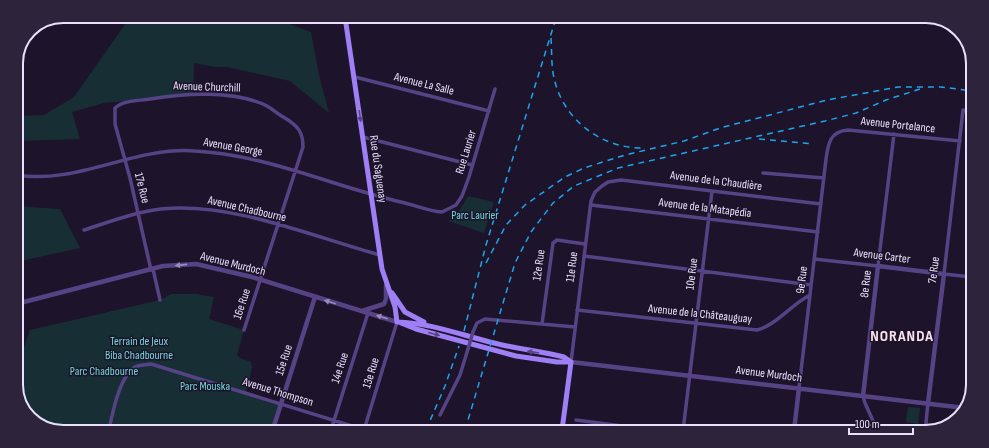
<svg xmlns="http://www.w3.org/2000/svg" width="989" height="448" viewBox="0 0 989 448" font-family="'Sofia Sans Condensed',sans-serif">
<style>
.green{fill:#172e34}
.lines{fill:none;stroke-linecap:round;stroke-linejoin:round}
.minor{stroke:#564386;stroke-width:3.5}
.tertiary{stroke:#564386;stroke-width:4.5}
.secondary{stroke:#9f7ff5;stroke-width:5}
.rail{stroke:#1ba5ed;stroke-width:1.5;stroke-dasharray:6 5;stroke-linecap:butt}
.minor-bridge{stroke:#564386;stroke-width:3.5}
.oneway{fill:#584486}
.oneway2{fill:#998abc}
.labels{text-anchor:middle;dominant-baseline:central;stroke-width:3;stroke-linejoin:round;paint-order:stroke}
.street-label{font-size:12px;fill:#eae0fd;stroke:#1d142b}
.park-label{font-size:12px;fill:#70d9d8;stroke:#1d142b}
.district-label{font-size:16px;font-weight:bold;letter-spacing:1px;fill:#fde2ec;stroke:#1d142b}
.rim{fill:none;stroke:#eae0fd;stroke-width:2}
</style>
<rect width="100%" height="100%" fill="#1d142b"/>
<path class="green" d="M 145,16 L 264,17 L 273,18 L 311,32 L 319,75 L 329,113 L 290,81 L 227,67 L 215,67 L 194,63 L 193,95 L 104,103 L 72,112 L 80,139 L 16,141 L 16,116 L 44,115 L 74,97 L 126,23 Z
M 468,196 L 494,202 L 484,233 L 449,221 L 459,211 Z
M 16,206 L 60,209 L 80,248 L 16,262 Z
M 171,294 L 196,294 L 214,297 L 209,319 L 244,330 L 237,355 L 240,358 L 251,362 L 252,368 L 246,393 L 281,403 L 273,429 L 45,428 C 39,423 28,417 24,410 C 8,384 21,357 30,330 L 160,300 Z
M 908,407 L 920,408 L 918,424 L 906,422 Z"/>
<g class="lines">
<path class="minor" d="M 355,77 L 489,111
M 363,137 L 472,165
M 763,173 L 824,178
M 16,175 C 78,185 134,146 195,151 C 267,155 332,186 401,202 C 415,205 428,211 442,212 L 456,205 L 462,196 L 469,177 L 495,89
M 591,205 L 818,232
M 84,230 C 109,222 135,212 161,209 C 233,202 310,236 380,255
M 584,256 L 811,285
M 814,259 L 878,266 L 894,134
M 153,269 L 160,300
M 151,270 L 130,178 L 115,124 L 115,108 C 124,100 138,101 150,99 C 185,93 235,90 267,106 C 274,110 279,115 285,118 C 298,126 303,132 303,147 L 244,330
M 971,277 L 944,274 L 963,110 L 972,112
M 577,310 L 757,330 C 775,326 792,304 810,295
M 542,324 L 553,243 L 557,240 L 585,244
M 473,332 L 477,323 L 485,319 L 575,327
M 571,362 L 591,201 L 595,192 L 602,186 L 608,182 L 621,180 L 821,204
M 799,388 L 826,159 C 828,144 830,131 848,130 L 960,141
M 863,396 L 865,403 L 878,432
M 440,415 L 460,375 L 468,349
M 576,420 L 661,431
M 109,429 C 113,412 119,377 135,367 C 138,365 146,365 151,364 L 365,430
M 331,430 L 368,313
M 364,430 L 397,322
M 683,431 L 712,191
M 925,432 L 928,403"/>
<path class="tertiary" d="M 16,304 L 163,266 L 196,264 L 252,277 L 397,322
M 362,311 L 384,304 L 386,299 L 386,285
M 571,362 L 965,408
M 863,396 L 878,266 L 944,274 L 928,403
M 273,429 L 315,297
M 794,431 L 799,388"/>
<path class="secondary" d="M 345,17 L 382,269 L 395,307 L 397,322
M 392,293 L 405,312 L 424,322
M 397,322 C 431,323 461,335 494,343 C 517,349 541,351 564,357 L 571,362
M 401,323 L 416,329 L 516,356 L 557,362 L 571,362
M 562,430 L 571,362"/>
<path class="rail" d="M 551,38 C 552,51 551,65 554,78 C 563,119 600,148 642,148
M 759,139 L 813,144
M 486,263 L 506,225 L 525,205 L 565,177 L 584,168 L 625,155 L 684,141 L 720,128 L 827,100 L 898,87 L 941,87 L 973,91
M 464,331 L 486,245 L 556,18
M 426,430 L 445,386 L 459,346
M 465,430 L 515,263 L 531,232 L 553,203 L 574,186 L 618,168 L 825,121 L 856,113 L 886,100 L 920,89"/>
<path class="minor-bridge" d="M 468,349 L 473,332"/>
</g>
<defs><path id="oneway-solid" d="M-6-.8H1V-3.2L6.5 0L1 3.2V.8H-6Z"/></defs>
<g class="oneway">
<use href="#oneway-solid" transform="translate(360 116) rotate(82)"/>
<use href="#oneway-solid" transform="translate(434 334) rotate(15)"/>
<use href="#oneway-solid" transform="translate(533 352) rotate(-171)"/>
</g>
<g class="oneway2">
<use href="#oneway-solid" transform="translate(181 265) rotate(174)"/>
<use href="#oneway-solid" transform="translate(330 302) rotate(-163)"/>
<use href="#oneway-solid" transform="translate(382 317) rotate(-163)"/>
</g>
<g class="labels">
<g class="street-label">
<text transform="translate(424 84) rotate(14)">Avenue La Salle</text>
<text transform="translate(207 87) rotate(2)">Avenue Churchill</text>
<text transform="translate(898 125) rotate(6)">Avenue Portelance</text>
<text transform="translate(233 147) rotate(10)">Avenue George</text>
<text transform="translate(466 152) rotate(-73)">Rue Laurier</text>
<text transform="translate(378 169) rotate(82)">Rue du Saguenay</text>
<text transform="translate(716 181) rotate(7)">Avenue de la Chaudière</text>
<text transform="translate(142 188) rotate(76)">17e Rue</text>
<text transform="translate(705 208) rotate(7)">Avenue de la Matapédia</text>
<text transform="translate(247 209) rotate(13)">Avenue Chadbourne</text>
<text transform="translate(882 256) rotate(7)">Avenue Carter</text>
<text transform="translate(233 264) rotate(14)">Avenue Murdoch</text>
<text transform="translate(539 265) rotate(-82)">12e Rue</text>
<text transform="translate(572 267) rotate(-83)">11e Rue</text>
<text transform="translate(934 270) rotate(-83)">7e Rue</text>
<text transform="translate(692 274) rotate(-83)">10e Rue</text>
<text transform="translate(802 280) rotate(-83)">9e Rue</text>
<text transform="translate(866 284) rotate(-84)">8e Rue</text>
<text transform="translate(242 304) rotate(-72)">16e Rue</text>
<text transform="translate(700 314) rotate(6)">Avenue de la Châteauguay</text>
<text transform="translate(284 360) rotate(-72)">15e Rue</text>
<text transform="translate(340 368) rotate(-72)">14e Rue</text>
<text transform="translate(371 373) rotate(-73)">13e Rue</text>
<text transform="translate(769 374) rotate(7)">Avenue Murdoch</text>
<text transform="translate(278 392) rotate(17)">Avenue Thompson</text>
</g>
<g class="park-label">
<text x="475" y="215">Parc Laurier</text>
<text x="139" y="341">Terrain de Jeux<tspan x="139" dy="14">Biba Chadbourne</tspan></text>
<text x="104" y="371">Parc Chadbourne</text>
<text x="205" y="386">Parc Mouska</text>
</g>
<g class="district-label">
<text x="902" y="336">NORANDA</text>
</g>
</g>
<path d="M0 0H989V448H0ZM63 23H926A40 40 0 0 1 966 63V385A40 40 0 0 1 926 425H63A40 40 0 0 1 23 385V63A40 40 0 0 1 63 23Z" fill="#2d243c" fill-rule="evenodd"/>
<path class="rim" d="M63 23H926A40 40 0 0 1 966 63V385A40 40 0 0 1 926 425H63A40 40 0 0 1 23 385V63A40 40 0 0 1 63 23Z"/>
<path d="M849 428v6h64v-6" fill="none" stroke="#eae0fd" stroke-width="2"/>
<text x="855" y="428" font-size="12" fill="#eae0fd" stroke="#1d142b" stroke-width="3" paint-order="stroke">100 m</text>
</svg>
